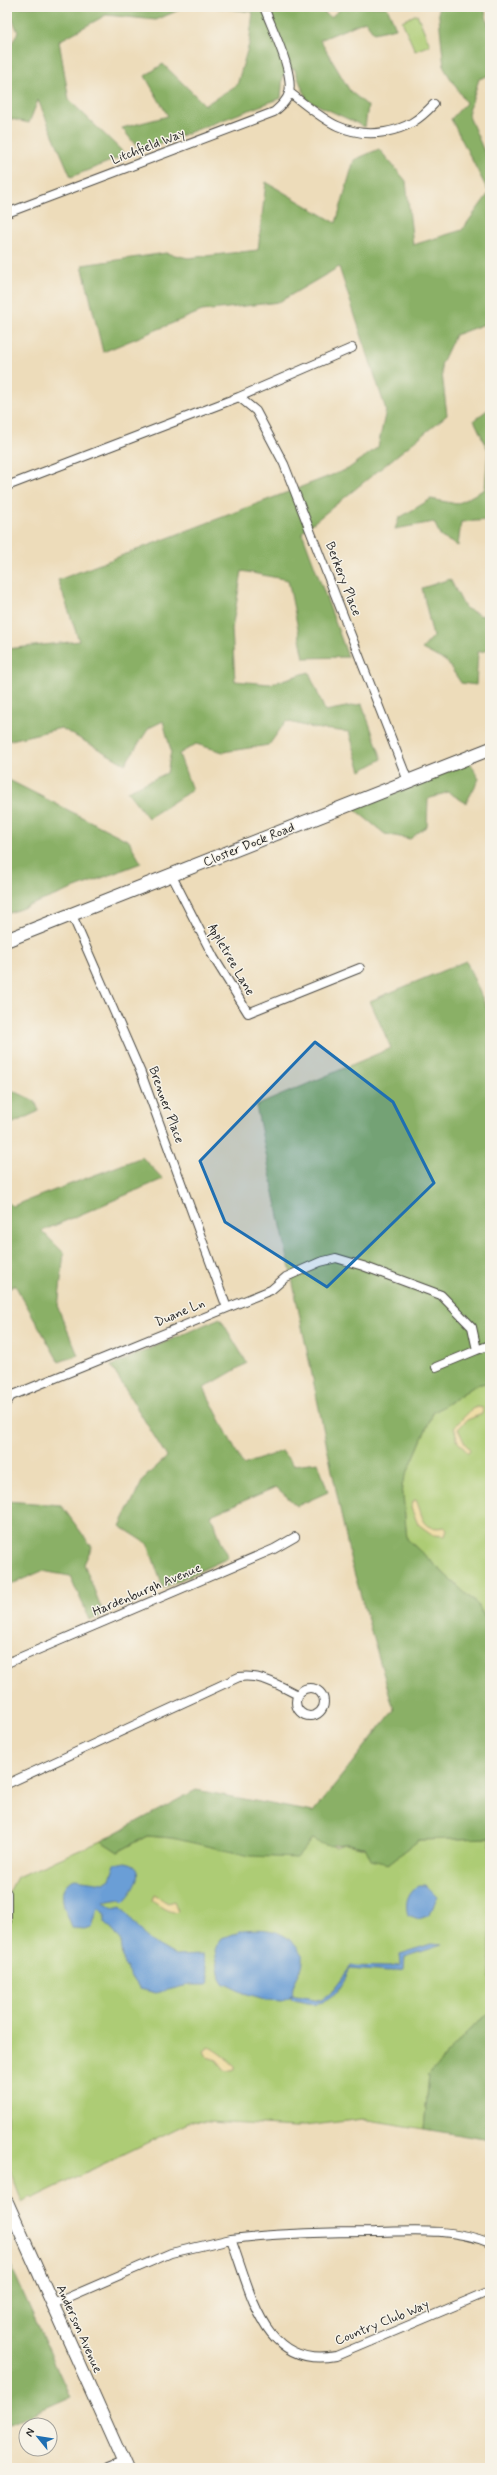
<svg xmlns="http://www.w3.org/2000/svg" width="497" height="2475" viewBox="0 0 497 2475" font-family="Mynerve,sans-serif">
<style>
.green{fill:#adcc74;stroke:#6c7c50}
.forest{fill:#8ab066;stroke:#5a6e48}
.sand{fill:#eeda9e;stroke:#8c8264}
.water{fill:#6b9ed6;stroke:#4b6480}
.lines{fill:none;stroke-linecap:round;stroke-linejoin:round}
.minor-casing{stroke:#484640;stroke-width:10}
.secondary-casing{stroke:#484640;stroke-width:14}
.primary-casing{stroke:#484640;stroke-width:15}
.minor{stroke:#fff;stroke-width:8}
.secondary{stroke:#fff;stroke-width:12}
.primary{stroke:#fff;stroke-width:13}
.marked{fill:#1f6fb2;fill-opacity:0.2;stroke:#1f6fb2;stroke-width:3;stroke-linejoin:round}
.labels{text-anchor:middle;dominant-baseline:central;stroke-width:3;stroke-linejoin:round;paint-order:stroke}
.street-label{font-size:13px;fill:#2b2b2b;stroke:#f7f3e8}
</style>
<rect width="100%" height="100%" fill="#f7f3e8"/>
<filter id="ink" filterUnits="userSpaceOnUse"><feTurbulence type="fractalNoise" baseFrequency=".025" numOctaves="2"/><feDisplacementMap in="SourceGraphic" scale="8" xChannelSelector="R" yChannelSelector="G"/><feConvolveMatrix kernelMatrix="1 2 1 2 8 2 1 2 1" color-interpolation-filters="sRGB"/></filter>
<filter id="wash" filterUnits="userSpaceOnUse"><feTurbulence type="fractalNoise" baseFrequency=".012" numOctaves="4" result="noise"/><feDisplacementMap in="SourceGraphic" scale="16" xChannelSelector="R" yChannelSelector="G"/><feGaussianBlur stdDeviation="0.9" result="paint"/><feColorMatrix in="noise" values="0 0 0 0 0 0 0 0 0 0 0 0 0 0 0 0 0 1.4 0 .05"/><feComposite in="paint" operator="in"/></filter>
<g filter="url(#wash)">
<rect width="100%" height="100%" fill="#eddcba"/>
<path class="green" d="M 417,14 L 430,45 L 415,51 L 402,21 Z
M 490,1382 L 490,1627 L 478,1605 L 407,1539 L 402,1485 L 433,1413 L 476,1385 Z
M 147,1836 L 172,1838 L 313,1839 L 335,1847 L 345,1844 L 365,1848 L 388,1864 L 419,1840 L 490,1838 L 490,2012 L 467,2032 L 429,2075 L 424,2129 L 363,2119 L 296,2127 L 192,2121 L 33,2198 L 31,2196 L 22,2202 L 7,2163 L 7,1896 L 17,1877 L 101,1841 L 118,1852 Z"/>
<path class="forest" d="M 7,7 L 186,7 L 156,20 L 106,15 L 59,41 L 69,100 L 126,155 L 71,177 L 38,100 L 29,123 L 7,118 L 7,52 L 18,32 Z
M 213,7 L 315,7 L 331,17 L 343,7 L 387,7 L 396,28 L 374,33 L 365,21 L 320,40 L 350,91 L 368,106 L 365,127 L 307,100 L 294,68 L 283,75 L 281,98 L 140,151 L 122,128 L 168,116 L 145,76 L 163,64 L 205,105 L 237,85 L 249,44 L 253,12 Z
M 438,7 L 484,7 L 490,33 L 490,75 L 479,79 L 468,114 L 490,165 L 490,322 L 455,335 L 441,365 L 447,415 L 302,532 L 348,657 L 304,658 L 288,580 L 242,571 L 232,629 L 235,681 L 270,684 L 309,672 L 325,711 L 362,704 L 382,759 L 361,771 L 349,732 L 313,728 L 286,721 L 269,745 L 223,752 L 196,744 L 179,754 L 192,790 L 148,818 L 127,791 L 167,773 L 171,751 L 163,721 L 149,728 L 125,764 L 61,728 L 7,741 L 7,649 L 79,641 L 58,580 L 348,469 L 378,447 L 386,410 L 339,267 L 279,302 L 202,311 L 103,352 L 82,265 L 166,253 L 188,258 L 258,250 L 266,182 L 336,223 L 354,160 L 379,149 L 406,181 L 413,245 L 462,230 L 489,193 L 451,119 L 466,103 L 444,68 Z
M 490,408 L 490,520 L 461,522 L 458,546 L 441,537 L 434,522 L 395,529 L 399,518 L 431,499 L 457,504 L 485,489 L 488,450 L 474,420 Z
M 450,579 L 465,608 L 482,616 L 490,611 L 490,650 L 478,652 L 476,685 L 461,683 L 447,662 L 422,649 L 433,637 L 422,588 Z
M 470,762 L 479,779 L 466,803 L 448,792 L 428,799 L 427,826 L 410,839 L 385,834 L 354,809 Z
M 7,779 L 129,841 L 141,863 L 7,914 Z
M 466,961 L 488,1011 L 490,1010 L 490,1382 L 476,1385 L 433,1413 L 402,1485 L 407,1539 L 478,1605 L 490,1627 L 490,1838 L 419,1840 L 388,1864 L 371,1860 L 365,1847 C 359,1847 352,1844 346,1844 C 328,1844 332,1850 313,1839 L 297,1858 L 250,1856 L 172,1838 L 147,1836 L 118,1852 L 101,1841 L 196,1790 L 313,1812 L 394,1710 L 351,1562 L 256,1106 L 391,1048 L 370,1001 Z
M 7,1088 L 35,1101 L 39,1111 L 7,1126 Z
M 142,1157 L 163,1179 L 42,1231 L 64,1253 L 58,1308 L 78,1355 L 59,1362 L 15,1285 L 7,1290 L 7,1202 L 13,1206 Z
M 220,1318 L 247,1363 L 204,1388 L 243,1465 L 282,1451 L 293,1465 L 318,1462 L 328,1492 L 297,1506 L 276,1487 L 211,1515 L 228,1558 L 163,1588 L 148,1544 L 120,1526 L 144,1478 L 167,1457 L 111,1366 Z
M 7,1501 L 61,1505 L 92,1547 L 84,1564 L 104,1615 L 90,1620 L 70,1576 L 42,1571 L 7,1586 Z
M 490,2012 L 490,2140 L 424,2129 L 429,2075 L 467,2032 Z
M 7,2257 L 70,2397 L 7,2425 Z"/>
<path class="sand" d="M 477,1407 L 483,1408 L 482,1414 L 467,1420 L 458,1429 L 465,1444 L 470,1449 L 468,1453 L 458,1442 L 454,1427 L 472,1409 Z
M 414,1500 L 416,1500 C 423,1514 421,1532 444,1527 L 447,1530 L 445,1536 L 433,1535 L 418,1524 L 411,1508 Z
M 154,1895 L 168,1903 L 174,1901 L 178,1911 C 171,1915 158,1905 152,1901 Z
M 209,2047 C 214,2049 230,2061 235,2066 L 235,2069 L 226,2071 L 217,2060 L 207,2057 L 204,2051 Z"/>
<path class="water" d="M 125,1862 C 150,1865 135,1891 123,1902 L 120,1899 L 103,1902 L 113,1909 L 121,1907 L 149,1940 L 176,1956 L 203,1955 L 209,1981 L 207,1985 L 188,1985 L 156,1993 L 140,1989 L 124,1965 L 121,1942 L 112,1929 L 105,1923 L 105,1914 L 98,1908 L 92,1927 L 85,1929 L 72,1928 C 67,1914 52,1886 75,1879 L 104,1883 L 110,1879 L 115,1864 Z
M 419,1885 L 425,1885 L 437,1897 L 430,1915 L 419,1919 L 408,1915 C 404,1903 408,1891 419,1885 Z
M 243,1930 C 265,1928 284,1929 298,1949 C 301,1953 304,1956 303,1962 C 301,1975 290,1984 293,1995 L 282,2001 L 268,2000 L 244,1993 L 223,1983 L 220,1978 L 215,1950 L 217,1945 L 222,1938 Z
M 432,1944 L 442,1945 L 405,1957 L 404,1969 L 389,1972 L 350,1969 C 335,1998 326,2011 292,1999 L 290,1995 L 321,2000 L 329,1995 L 351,1966 L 389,1967 L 401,1965 L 400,1954 Z"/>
</g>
<g filter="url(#ink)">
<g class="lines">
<defs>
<path id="minor" d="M 289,92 C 320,116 343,139 385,132 C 407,128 419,120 434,104
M 7,213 L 274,112 C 280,107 287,101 289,93 C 294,71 272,29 264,7
M 239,397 L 352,348
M 7,486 L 239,397 L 256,411 L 284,464 L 408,781
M 172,876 L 214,958 L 248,1013 L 360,968
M 72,915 L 141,1073 L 227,1308
M 436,1367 L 477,1350
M 7,1402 L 11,1396 L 271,1290 L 286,1277 L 320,1262 L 336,1258 L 363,1266 L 441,1295 L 472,1327 L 477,1350 L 490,1345
M 7,1663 L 274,1549 L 295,1537
M296 1702a14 14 0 1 1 28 0a14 14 0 1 1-28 0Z
M 7,1784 L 239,1677 C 261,1674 278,1685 298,1695
M 7,1893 L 7,1921
M 490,2243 C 453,2228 414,2231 375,2232 C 327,2232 279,2233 231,2239 C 251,2291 263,2370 336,2356 L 490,2291
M 53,2304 L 171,2253 L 231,2239
M 108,2468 L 123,2462"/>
<path id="secondary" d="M 7,2202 L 126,2468"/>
<path id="primary" d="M 7,940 L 490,749"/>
</defs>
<use href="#minor" class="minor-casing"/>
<use href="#secondary" class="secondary-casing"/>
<use href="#primary" class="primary-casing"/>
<use href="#minor" class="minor"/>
<use href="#secondary" class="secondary"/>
<use href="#primary" class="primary"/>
</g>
</g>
<path class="marked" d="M 315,1042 L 393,1102 L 434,1183 L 327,1287 L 225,1222 L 200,1161 Z"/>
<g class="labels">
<g class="street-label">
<text transform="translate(148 147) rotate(-21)">Litchfield Way</text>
<text transform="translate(343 579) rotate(69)">Berkery Place</text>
<text transform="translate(249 845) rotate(-22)">Closter Dock Road</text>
<text transform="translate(231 960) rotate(60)">Appletree Lane</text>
<text transform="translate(166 1105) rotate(70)">Brenner Place</text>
<text transform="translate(180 1313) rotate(-23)">Duane Ln</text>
<text transform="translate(147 1590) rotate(-23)">Hardenburgh Avenue</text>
<text transform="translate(382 2323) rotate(-22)">Country Club Way</text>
<text transform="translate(79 2329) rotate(66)">Anderson Avenue</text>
</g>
</g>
<rect width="497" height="2475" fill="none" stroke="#f7f3e8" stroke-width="24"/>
<g transform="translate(38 2437) rotate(300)"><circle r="19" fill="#f7f3e8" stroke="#a5a39c"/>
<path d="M0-3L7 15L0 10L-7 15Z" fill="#1f6fb2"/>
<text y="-6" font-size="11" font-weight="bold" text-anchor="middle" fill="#2b2b2b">N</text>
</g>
</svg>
